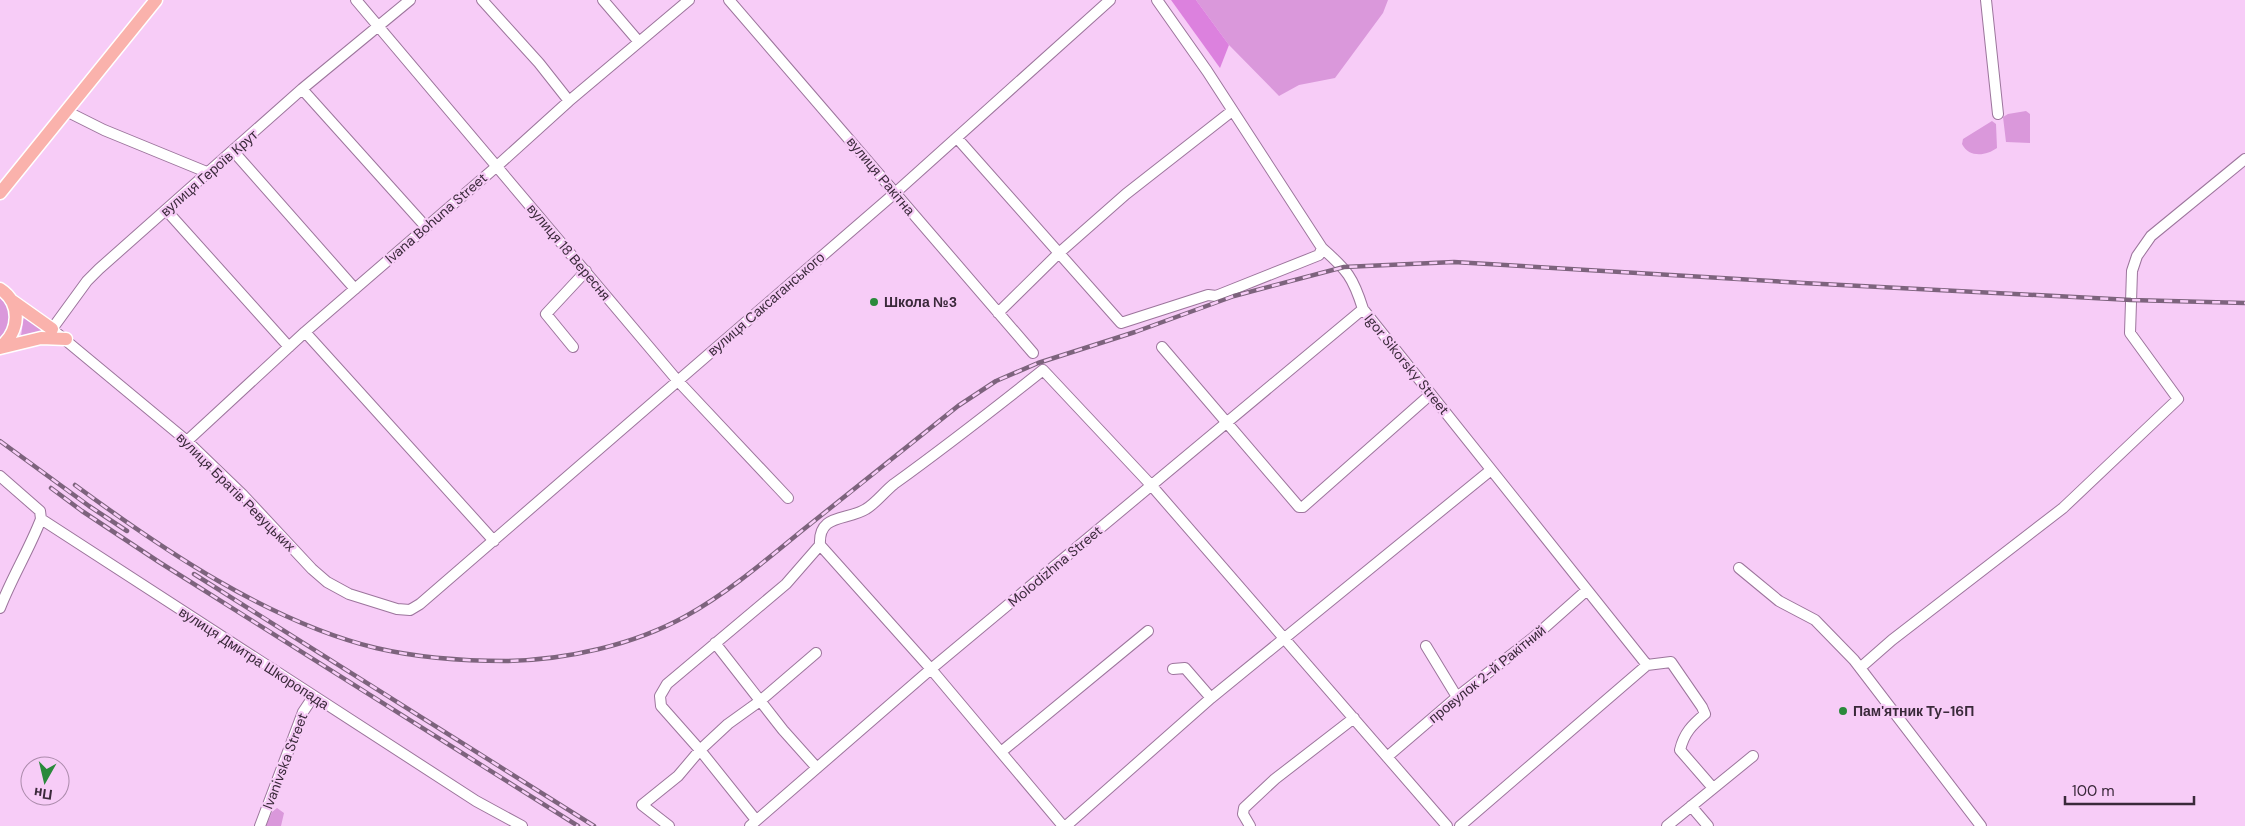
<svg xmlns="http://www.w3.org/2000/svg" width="2245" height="826" viewBox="0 0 2245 826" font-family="'DM Sans',sans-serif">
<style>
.green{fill:#da98db}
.forest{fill:#dc81de}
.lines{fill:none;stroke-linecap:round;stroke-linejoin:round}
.minor-casing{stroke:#9c759c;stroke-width:12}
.major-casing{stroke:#fff;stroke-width:15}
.minor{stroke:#fff;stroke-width:10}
.major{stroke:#fab2ac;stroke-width:12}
.rail-casing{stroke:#7d637d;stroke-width:4.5}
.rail{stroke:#f7ccf7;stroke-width:2.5;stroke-dasharray:8;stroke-linecap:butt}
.poi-dot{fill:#2a893b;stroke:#f7ccf7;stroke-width:2}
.labels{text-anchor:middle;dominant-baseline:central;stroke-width:4.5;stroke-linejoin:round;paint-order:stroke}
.street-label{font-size:14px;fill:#3a293a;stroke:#f7ccf7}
.poi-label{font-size:14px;font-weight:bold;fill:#3a293a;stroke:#f7ccf7;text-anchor:start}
</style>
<rect width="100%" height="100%" fill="#f7ccf7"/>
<path class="green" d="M 1196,0 L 1388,0 L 1383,13 L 1335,78 L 1299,85 L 1279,96 L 1229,45 Z
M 2026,111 L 2030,114 L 2030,143 L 2006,142 L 2003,117 L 2008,114 Z
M 1992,121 L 1996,124 L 1997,148 C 1986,156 1969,158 1962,144 L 1963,139 Z
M 0,297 C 14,311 10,325 0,340 Z
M 24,316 L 43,330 L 43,332 L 24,337 L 21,336 Z
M 277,808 L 284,813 L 281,826 L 266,826 L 272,812 Z"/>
<path class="forest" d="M 1171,0 L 1196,0 L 1229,45 L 1220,68 Z"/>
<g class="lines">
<defs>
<path id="minor" d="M 356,0 L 677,380 L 788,498
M 410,0 L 302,89 L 99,269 L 87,281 L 52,329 L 187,441 L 242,494 L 312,569 L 327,582 L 349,594 L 397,609 L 410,610 L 420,604 L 895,193 L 1110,0
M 482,0 L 539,63 L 569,101
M 603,0 L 639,42
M 729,0 L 1033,353
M 1157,0 L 1207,71 L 1322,248 C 1347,270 1353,277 1363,309 L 1647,665
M 1986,0 L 1998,114
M 302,89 L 426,227
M 66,111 L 104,130 L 209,173
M 957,138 L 1121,323 L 1208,295 L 1216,296 L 1319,255 L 1322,248
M 234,152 L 355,289
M 166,210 L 289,347
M 998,313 L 1059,253 L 1126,194 L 1232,111
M 305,332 L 494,541
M 573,347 L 546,314 L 586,271
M 1162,347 L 1299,507 L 1303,507 L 1431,394
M 187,441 L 305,332 L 496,167 L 569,101 L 689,0
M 0,476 L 40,511 L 41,519 L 476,801 L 522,826
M 1739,568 L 1779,601 L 1815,620 L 1854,660 L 1981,826
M 0,608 C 12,577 29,550 41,519
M 715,643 L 783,730 L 817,768
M 1426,646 L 1457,697
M 1860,668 L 1892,640 L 2063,508 L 2178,399 L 2130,333 L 2132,271 L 2137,256 L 2151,236 L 2245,159
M 1173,669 L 1185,668 L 1211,698
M 1001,752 L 1148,631
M 1387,757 L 1457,697 L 1534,637 L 1587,590
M 1691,806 L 1708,826
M 756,820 L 700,750 L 661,706 L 660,696 L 667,684 L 786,584 L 820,545
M 260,826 L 303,712 L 313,697
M 669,826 L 642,805 L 678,776 L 700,750 L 728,724 L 760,701 L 816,653
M 750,826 L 931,669 L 1363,309
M 1063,826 L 931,669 L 820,545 C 818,513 847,521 866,509 C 876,503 884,492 894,484 C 945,447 994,409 1043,370 L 1151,485 L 1447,826
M 1066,826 L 1211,698 L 1491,470
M 1250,826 L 1243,814 L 1244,808 L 1275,779 L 1354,718
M 1460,826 L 1647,665 L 1671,662 L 1702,707 L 1705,714 C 1692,725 1684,733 1680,750 L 1713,788
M 1667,826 L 1753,756"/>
<path id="major" d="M 0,193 L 156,0
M 0,289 C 22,303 20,332 0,347
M 11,300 L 52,329
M 0,348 L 41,338 L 66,339"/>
</defs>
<use href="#minor" class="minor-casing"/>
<use href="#major" class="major-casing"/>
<use href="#minor" class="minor"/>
<use href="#major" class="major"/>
<defs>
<path id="rail" d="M 0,441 L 89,506 L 127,531
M 75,485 C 162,549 269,622 376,648 C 419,658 462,661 506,661 C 566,660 634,645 686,616 C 729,592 766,560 804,529 C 856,488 907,447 958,406 L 996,381 L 1038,363 L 1135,332 L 1234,296 L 1344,267 L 1454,262 L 1803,283 L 2131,300 L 2245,303
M 51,488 L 82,511 L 159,562 L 578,826
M 194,574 L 594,826"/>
</defs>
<use href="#rail" class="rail-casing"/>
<use href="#rail" class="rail"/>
</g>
<g class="poi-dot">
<circle cx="874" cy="302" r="5"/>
<circle cx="1843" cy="711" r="5"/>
</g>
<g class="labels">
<g class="street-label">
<text transform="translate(209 173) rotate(-41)">вулиця Героїв Крут</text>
<text transform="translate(881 176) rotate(50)">вулиця Ракітна</text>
<text transform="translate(436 218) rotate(-41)">Ivana Bohuna Street</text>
<text transform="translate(569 252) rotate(50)">вулиця 18 Вересня</text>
<text transform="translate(766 304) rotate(-41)">вулиця Саксаганського</text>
<text transform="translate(1407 364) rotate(51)">Igor Sikorsky Street</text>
<text transform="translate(236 492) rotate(45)">вулиця Братів Ревуцьких</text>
<text transform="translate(1055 566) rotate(-40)">Molodizhna Street</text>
<text transform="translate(254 658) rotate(33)">вулиця Дмитра Шкоропада</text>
<text transform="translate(1487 674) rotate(-39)">провулок 2-й Ракітний</text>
<text transform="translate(285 761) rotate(-69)">Ivanivska Street</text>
</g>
<g class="poi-label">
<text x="884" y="302">Школа №3</text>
<text x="1853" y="711">Пам'ятник Ту-16П</text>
</g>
</g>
<g transform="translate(45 781) rotate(188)"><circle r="24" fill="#f7ccf7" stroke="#ab8bab"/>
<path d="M0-4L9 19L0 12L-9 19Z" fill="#2a893b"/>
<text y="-8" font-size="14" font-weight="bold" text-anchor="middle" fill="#3a293a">Пн</text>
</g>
<path d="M2065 796v8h129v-8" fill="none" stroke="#3a293a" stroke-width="2.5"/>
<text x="2072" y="796" font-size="15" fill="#3a293a" stroke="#f7ccf7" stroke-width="4" paint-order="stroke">100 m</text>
</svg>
